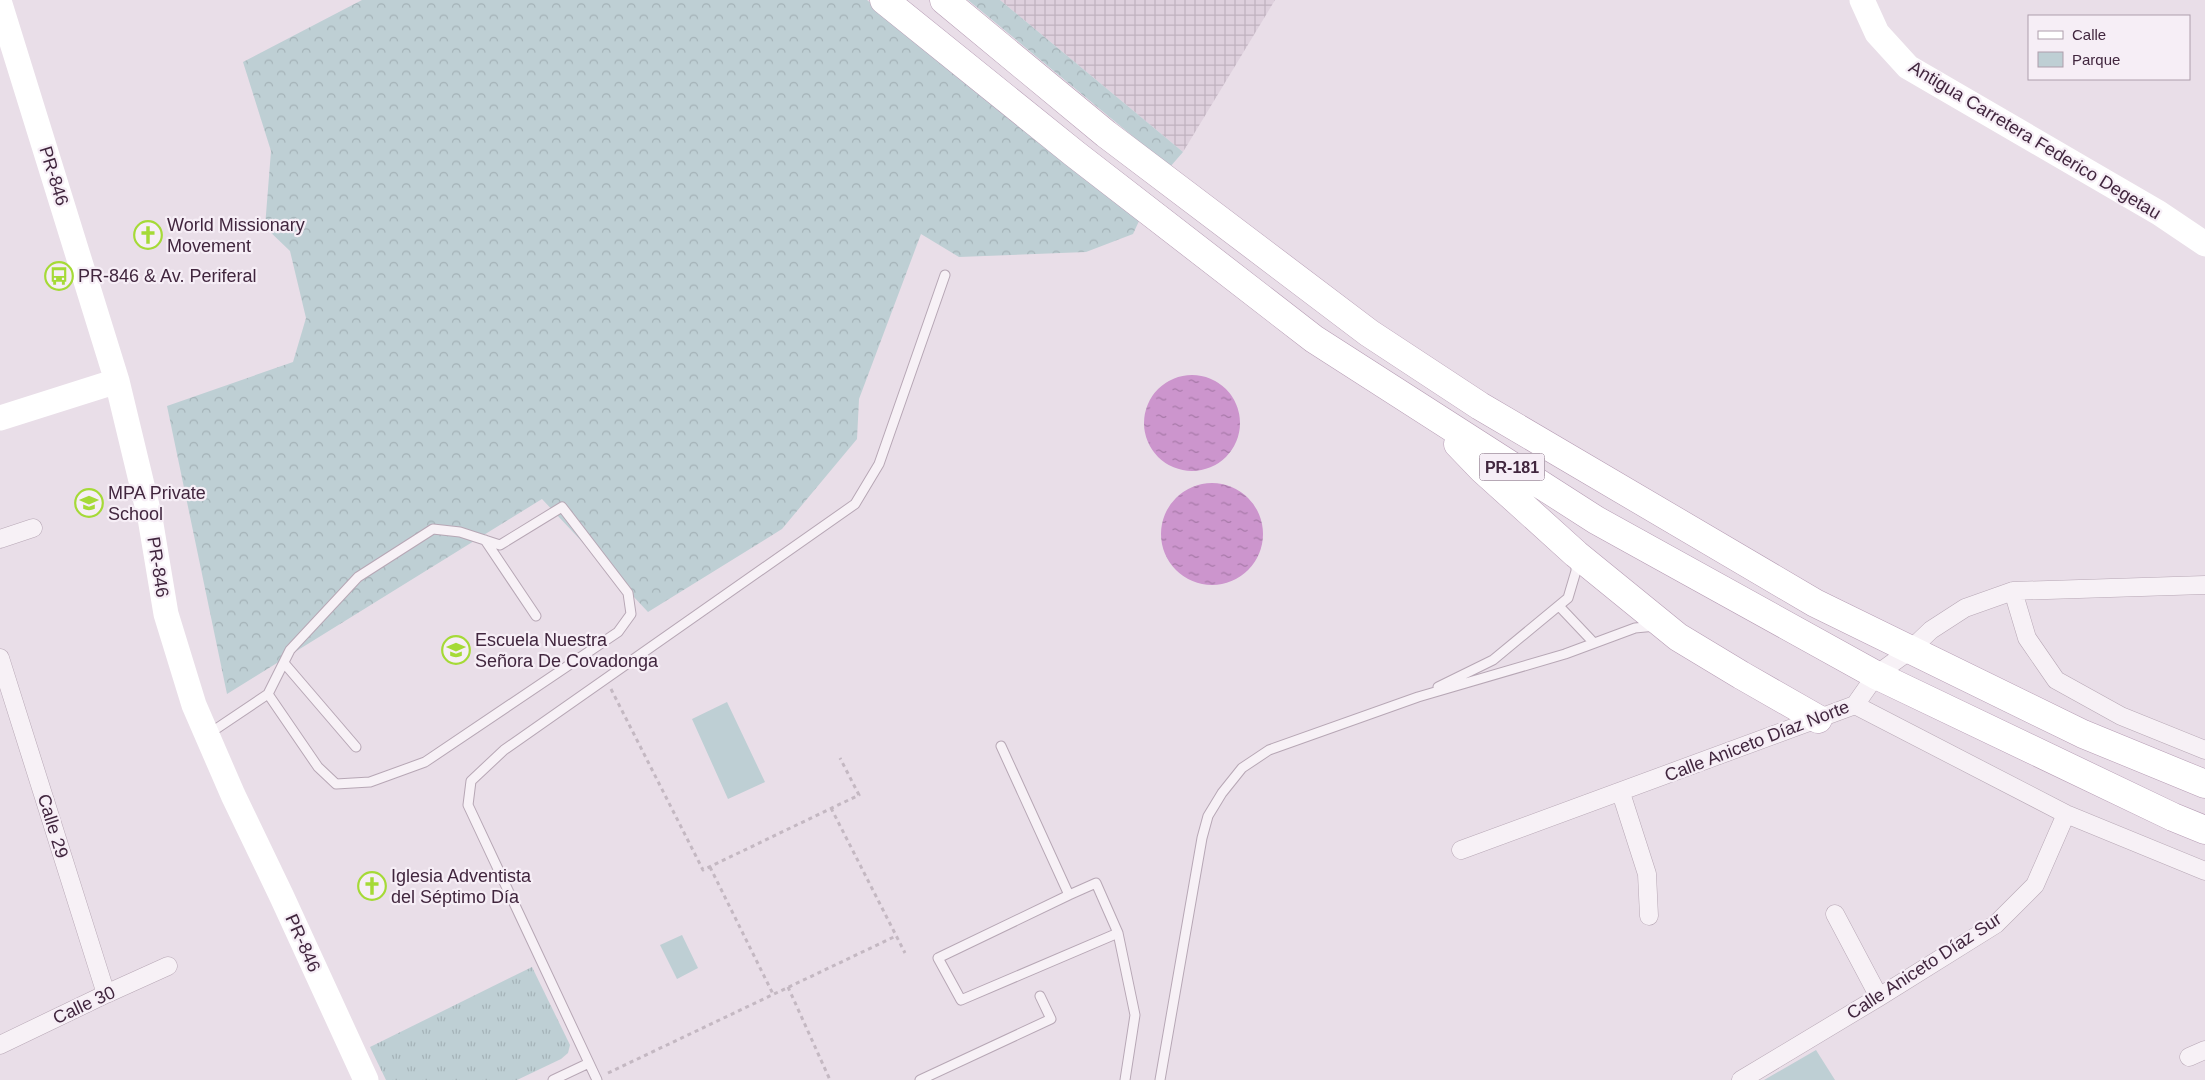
<svg xmlns="http://www.w3.org/2000/svg" width="2205" height="1080" viewBox="0 0 2205 1080" font-family="Arial,sans-serif">
<style>
.industrial{fill:url(#industrial-grid)}
.grass{fill:url(#grass-tufts)}
.forest{fill:url(#forest-crowns)}
.green{fill:#becfd4}
.water{fill:url(#water-ripples)}
.lines{fill:none;stroke-linecap:round;stroke-linejoin:round}
.lane-casing{stroke:#b7a7b5;stroke-width:11}
.street-casing{stroke:#b7a7b5;stroke-width:19}
.primary-casing{stroke:#b69cb4;stroke-width:29}
.path{stroke:#c4b8c2;stroke-width:3;stroke-dasharray:4 4;stroke-linecap:butt}
.lane{stroke:#f7f1f6;stroke-width:9}
.street{stroke:#f7f1f6;stroke-width:18}
.secondary{stroke:#fff;stroke-width:25}
.primary{stroke:#fff;stroke-width:28}
.labels{text-anchor:middle;dominant-baseline:central;stroke-width:4.5;stroke-linejoin:round;paint-order:stroke}
.shield{fill:#f6eef6;stroke:#776275;stroke-width:1}
.shield-label{font-size:16px;font-weight:bold;fill:#41263e}
.street-label{font-size:18px;fill:#41263e;stroke:#f6eef6}
.poi-label{font-size:18px;fill:#41263e;stroke:#f6eef6;text-anchor:start}
</style>
<defs>
<pattern id="industrial-grid" width="8" height="8" patternUnits="userSpaceOnUse" patternTransform="scale(1.25)"><rect width="8" height="8" fill="#ded0dd"/><path d="M0 4h8M4 0v8" fill="none" stroke="#c0b2bf"/></pattern>
<pattern id="grass-tufts" width="24" height="20" patternUnits="userSpaceOnUse" patternTransform="scale(1.25)"><rect width="24" height="20" fill="#becfd4"/><path d="M3 7l-1-3M5 7V3M7 7l1-3M15 17l-1-3M17 17v-4M19 17l1-3" fill="none" stroke="#a4b2b7"/></pattern>
<pattern id="forest-crowns" width="20" height="18" patternUnits="userSpaceOnUse" patternTransform="scale(1.25)"><rect width="20" height="18" fill="#becfd4"/><path d="M2 6a3 3 0 1 1 6 0M12 15a3 3 0 1 1 6 0" fill="none" stroke="#a4b2b7"/></pattern>
<pattern id="water-ripples" width="26" height="14" patternUnits="userSpaceOnUse" patternTransform="scale(1.25)"><rect width="26" height="14" fill="#cc95cd"/><path d="M2 4q2-2 4 0t4 0M15 11q2-2 4 0t4 0" fill="none" stroke="#a779a8"/></pattern>
</defs>
<rect width="100%" height="100%" fill="#e9dee8"/>
<path class="industrial" d="M 1000,0 L 1275,0 L 1183,152 Z"/>
<path class="grass" d="M 532,967 L 570,1045 L 568,1053 L 561,1059 L 517,1080 L 386,1080 L 370,1047 Z"/>
<path class="forest" d="M 362,0 L 867,0 L 1139,221 L 1133,234 L 1086,252 L 959,257 L 921,234 L 859,399 L 857,439 L 782,529 L 648,612 L 542,499 L 227,694 L 167,406 L 293,362 L 306,318 L 290,251 L 265,227 L 271,151 L 243,62 Z
M 968,0 L 1000,0 L 1183,152 L 1170,167 Z"/>
<path class="green" d="M 727,702 L 765,782 L 728,799 L 692,719 Z
M 682,935 L 698,968 L 677,979 L 660,945 Z
M 1816,1050 L 1835,1080 L 1764,1080 Z"/>
<path class="water" d="M1144 423a48 48 0 1 1 96 0a48 48 0 1 1-96 0Z
M1161 534a51 51 0 1 1 102 0a51 51 0 1 1-102 0Z"/>
<g class="lines">
<defs>
<path id="lane" d="M 485,540 L 536,616
M 1559,606 L 1594,643
M 284,663 L 356,747
M 1438,687 L 1493,660 L 1568,598 L 1576,571 L 1576,560
M 207,735 L 268,694 L 290,650 L 358,577 L 433,529 L 460,532 L 500,545 L 562,507 L 628,593 L 631,614 L 618,632 L 425,762 L 370,782 L 336,784 L 318,767 L 268,694
M 1001,746 L 1069,895 L 1096,883 L 1118,933 L 961,1000 L 938,958 L 1069,895
M 1118,933 L 1135,1015 L 1125,1080
M 553,1080 L 589,1063
M 597,1080 L 468,805 L 471,781 L 504,750 L 855,504 L 879,464 L 945,275
M 920,1080 L 1051,1019 L 1040,996
M 1160,1080 L 1202,838 L 1208,816 L 1222,793 L 1242,768 L 1269,750 L 1418,697 L 1565,654 L 1635,628 L 1656,626"/>
<path id="street" d="M 0,539 L 33,528
M 2013,591 L 2027,638 L 2056,680 L 2121,716 L 2205,750
M 0,658 L 106,994
M 1855,705 L 2066,814 L 2205,871
M 1621,793 L 1647,874 L 1649,916
M 1461,850 L 1855,705 L 1876,675 L 1909,651 L 1931,630 L 1965,608 L 2013,591 L 2205,585
M 1835,914 L 1879,997
M 0,1045 L 106,994 L 168,966
M 2189,1057 L 2205,1050
M 1741,1080 L 1879,997 L 1996,924 L 2035,885 L 2066,814"/>
<path id="primary" d="M 884,0 L 1075,154 L 1314,339 L 1596,520 L 1876,675 L 2173,817 L 2205,830
M 944,0 L 1106,134 L 1369,333 L 1480,406 L 1815,603 L 2083,734 L 2205,784
M 1458,444 L 1482,469 L 1576,554 L 1678,637 L 1741,675 L 1818,719"/>
</defs>
<use href="#lane" class="lane-casing"/>
<use href="#street" class="street-casing"/>
<use href="#primary" class="primary-casing"/>
<path class="path" d="M 611,689 L 703,870 L 859,795 L 840,758
M 831,808 L 905,953
M 710,867 L 773,994
M 788,987 L 830,1080
M 608,1073 L 896,936"/>
<use href="#lane" class="lane"/>
<use href="#street" class="street"/>
<path class="secondary" d="M 1862,0 L 1877,33 L 1908,67 L 2159,213 L 2205,244
M 0,4 L 117,381 L 150,518 L 166,614 L 194,705 L 233,795 L 282,897 L 366,1080
M 0,418 L 117,381"/>
<use href="#primary" class="primary"/>
</g>
<defs>
<symbol id="church-ring" viewBox="-11 -11 22 22"><circle r="9.5" fill="#f6eef6" stroke="#a5da37" stroke-width="1.5"/><path d="M-1.2-6h2.4v3.5h3.3v2.4h-3.3V6h-2.4V-.1h-3.3v-2.4h3.3Z" fill="#a5da37"/></symbol>
<symbol id="bus-ring" viewBox="-11 -11 22 22"><circle r="9.5" fill="#f6eef6" stroke="#a5da37" stroke-width="1.5"/><path d="M-5-6H5V4H4V6H2V4H-2V6H-4V4H-5ZM-3.5-4V0h7V-4ZM-3.5 1.2v1.5H-2V1.2ZM2 1.2v1.5H3.5V1.2Z" fill="#a5da37"/></symbol>
<symbol id="school-ring" viewBox="-11 -11 22 22"><circle r="9.5" fill="#f6eef6" stroke="#a5da37" stroke-width="1.5"/><path d="M0-5L7-2L0 1L-7-2ZM-4 1L0 2.5L4 1V4Q0 6-4 4Z" fill="#a5da37"/></symbol>
</defs>
<g fill-rule="evenodd">
<use href="#church-ring" x="132" y="219" width="32" height="32"/>
<use href="#bus-ring" x="43" y="260" width="32" height="32"/>
<use href="#school-ring" x="73" y="487" width="32" height="32"/>
<use href="#school-ring" x="440" y="634" width="32" height="32"/>
<use href="#church-ring" x="356" y="870" width="32" height="32"/>
</g>
<g class="labels">
<rect class="shield" x="1479.5" y="453.5" width="65" height="27" rx="4"/>
<g class="shield-label">
<text x="1512" y="467">PR-181</text>
</g>
<g class="street-label">
<text transform="translate(2035 140) rotate(31)">Antigua Carretera Federico Degetau</text>
<text transform="translate(54 176) rotate(73)">PR-846</text>
<text transform="translate(158 567) rotate(81)">PR-846</text>
<text transform="translate(1757 741) rotate(-21)">Calle Aniceto Díaz Norte</text>
<text transform="translate(53 826) rotate(73)">Calle 29</text>
<text transform="translate(303 943) rotate(66)">PR-846</text>
<text transform="translate(1924 966) rotate(-33)">Calle Aniceto Díaz Sur</text>
<text transform="translate(84 1005) rotate(-25)">Calle 30</text>
</g>
<g class="poi-label">
<text x="167" y="225">World Missionary<tspan x="167" dy="21">Movement</tspan></text>
<text x="78" y="276">PR-846 &amp; Av. Periferal</text>
<text x="108" y="493">MPA Private<tspan x="108" dy="21">School</tspan></text>
<text x="475" y="640">Escuela Nuestra<tspan x="475" dy="21">Señora De Covadonga</tspan></text>
<text x="391" y="876">Iglesia Adventista<tspan x="391" dy="21">del Séptimo Día</tspan></text>
</g>
</g>
<rect x="2028" y="15" width="162" height="65" fill="#f6eef6" stroke="#ae9eac"/>
<rect x="2038" y="31" width="25" height="8" fill="#ffffff" stroke="#ae9eac"/>
<text x="2072" y="40" font-size="15" fill="#41263e">Calle</text>
<rect x="2038" y="52" width="25" height="15" fill="#becfd4" stroke="#ae9eac"/>
<text x="2072" y="65" font-size="15" fill="#41263e">Parque</text>
</svg>
